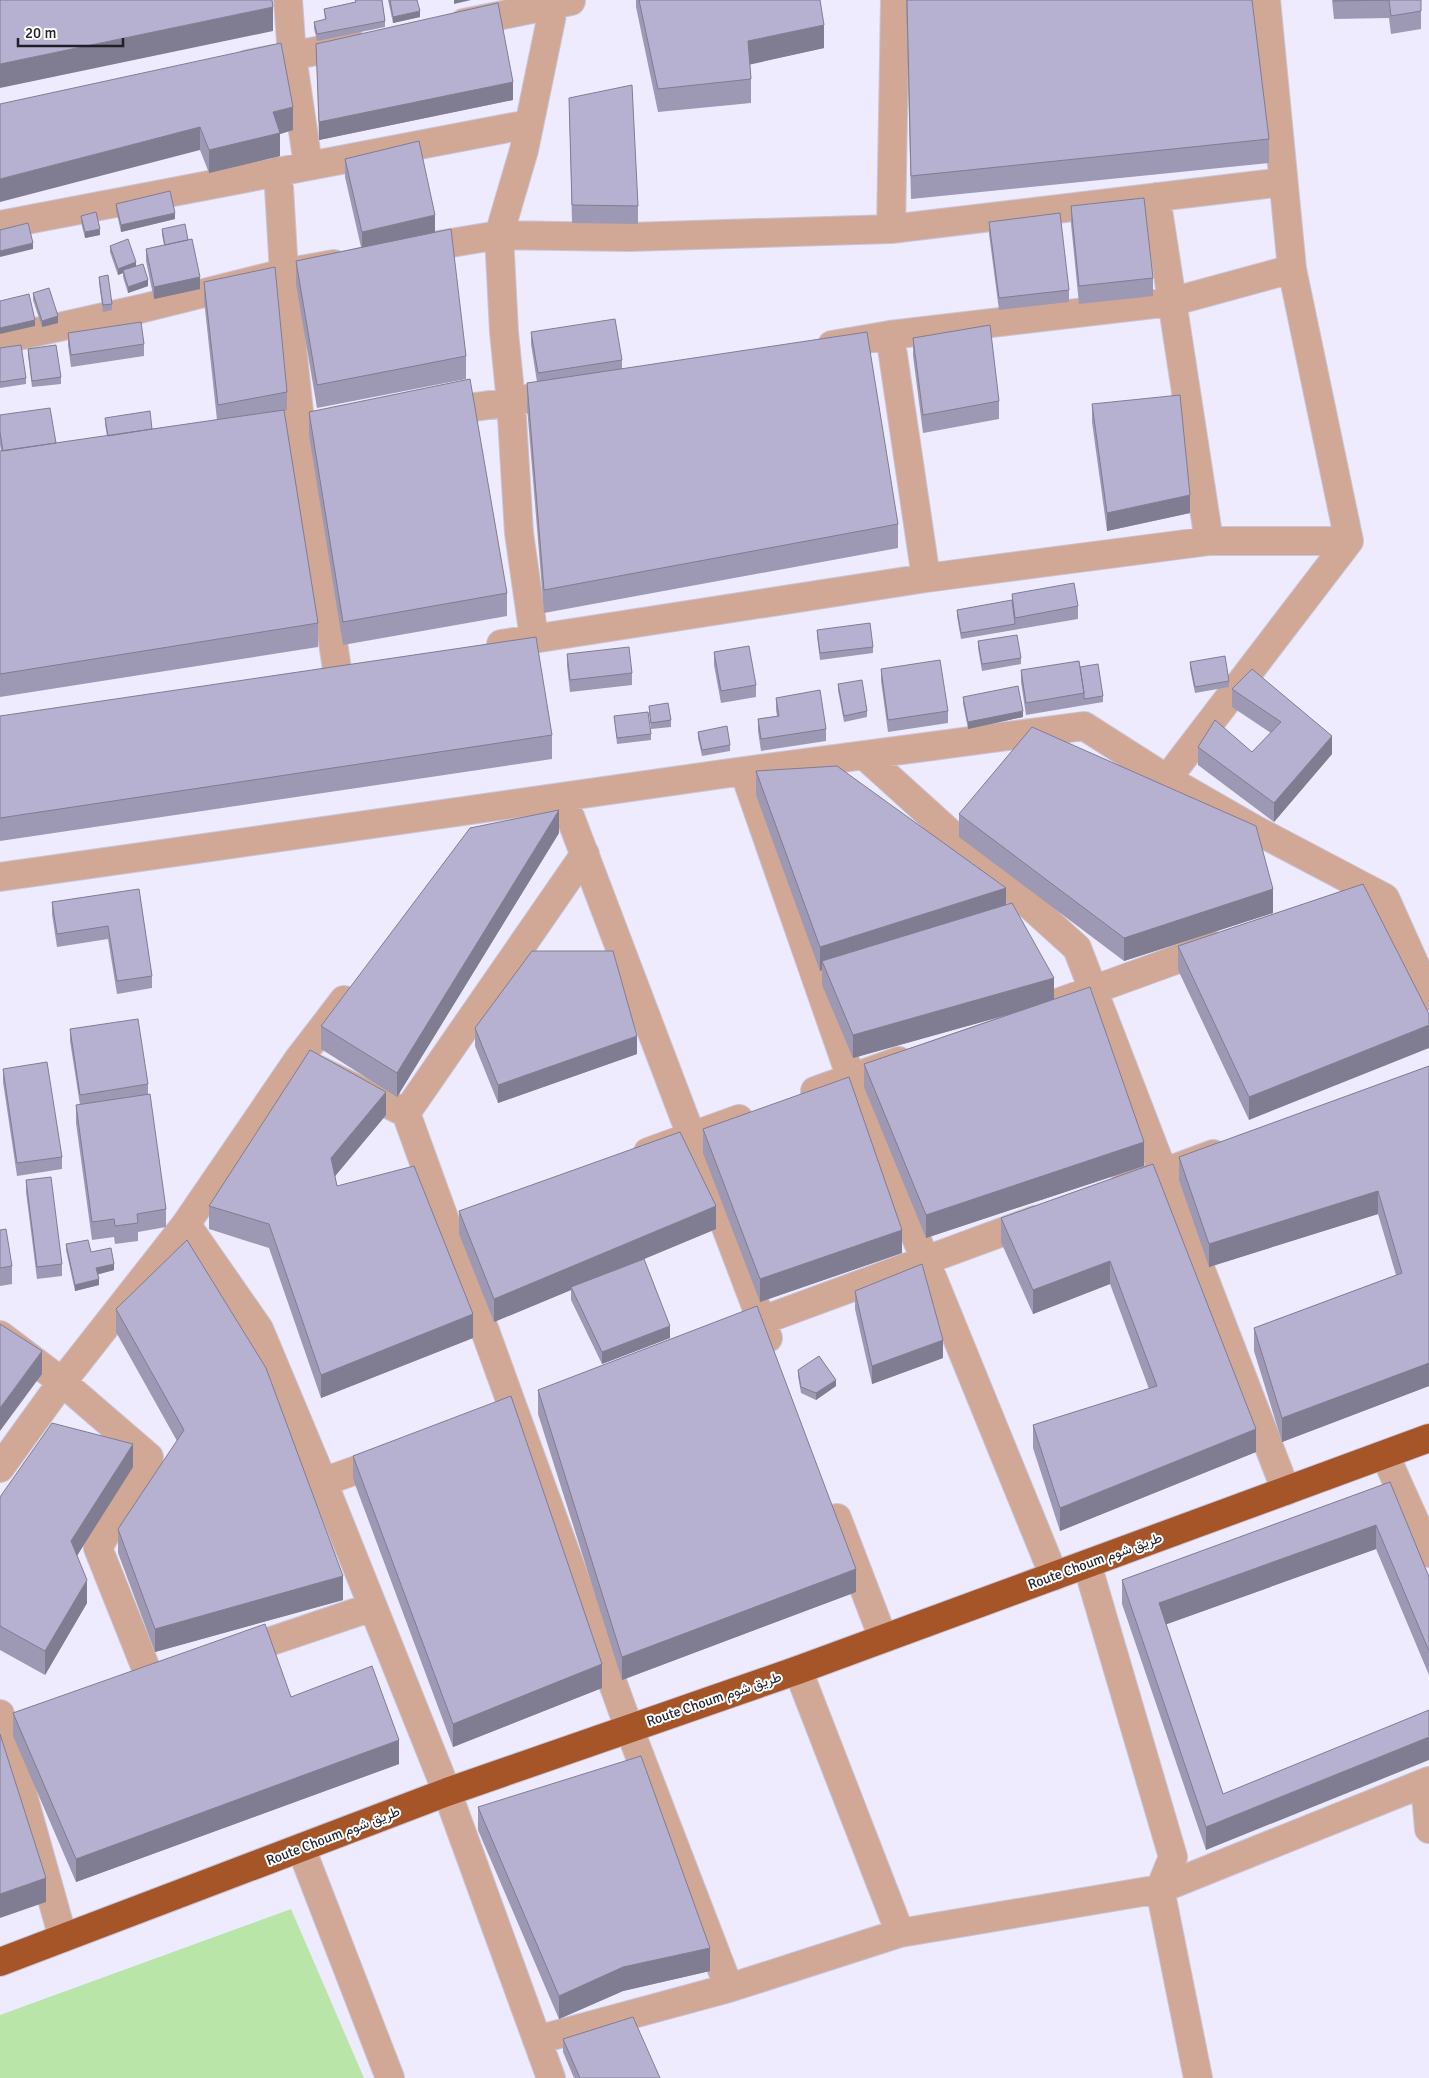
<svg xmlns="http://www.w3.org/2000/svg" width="1429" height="2078" viewBox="0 0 1429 2078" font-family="Signika,Vazirmatn,sans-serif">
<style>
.green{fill:#b9e6a8}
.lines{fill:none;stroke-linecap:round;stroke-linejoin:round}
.minor-casing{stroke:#c9c6d9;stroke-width:30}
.highway-casing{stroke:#c9c6d9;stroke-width:30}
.minor{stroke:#d1a895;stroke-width:28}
.highway{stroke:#a65529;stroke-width:28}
.wall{fill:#9d98b4}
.shaded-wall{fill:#807c92}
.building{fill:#b7b1d1;stroke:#807c92}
.labels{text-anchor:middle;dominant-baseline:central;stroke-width:4;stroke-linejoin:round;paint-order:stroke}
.street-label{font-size:14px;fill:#221f2b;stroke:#fff}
</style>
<rect width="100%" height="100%" fill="#eeebff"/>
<path class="green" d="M 291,1909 L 364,2078 L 0,2078 L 0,2015 Z"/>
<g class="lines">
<defs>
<path id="minor" d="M 288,0 L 292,56 L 308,165
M 464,23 L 571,1
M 248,64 L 353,44
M 1156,197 L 1209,541
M 0,225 L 529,124
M 891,229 L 895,0
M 415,249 L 499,235 L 629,237 L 891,229 L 1283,182
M 334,264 L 284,273 L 301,430 L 337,669
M 890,335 L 926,578
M 0,340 L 140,309 L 284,273 L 278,171
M 832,345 L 890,335 L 1171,302 L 1292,269 L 1266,0
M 438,412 L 511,402 L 563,392
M 252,437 L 345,424
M 534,638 L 519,533 L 511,402 L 504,332 L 499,235 L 524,150 L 555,0
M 501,644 L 926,578 L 1209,541 L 1349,541 L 1292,269
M 865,756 L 1077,948 L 1286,1491
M 744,771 L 851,1078 L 1054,1576
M 1167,779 L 1349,541
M 563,798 L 768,1338
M 0,877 L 744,771 L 1084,726 L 1167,779 L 1254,829 L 1385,898 L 1429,996
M 1057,1003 L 1214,946
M 298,1060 L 406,1113 L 629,1728 L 729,1988 L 900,1933
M 815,1091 L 899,1061
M 406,1113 L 585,854
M 648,1152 L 739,1119
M 1122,1188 L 1213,1154
M 186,1224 L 259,1329 L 323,1482 L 447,1792 L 551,2078
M 728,1333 L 1035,1220
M 0,1335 L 62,1382 L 149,1457 L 98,1548 L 151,1681
M 1385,1455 L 1429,1553
M 0,1468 L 62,1382 L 186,1224 L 298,1060 L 344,1000
M 323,1482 L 387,1459
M 837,1518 L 883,1638
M 1087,1564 L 1173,1857 L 1160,1889 L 1198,2078
M 236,1653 L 372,1607
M 798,1670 L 900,1933 L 1160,1889 L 1429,1781
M 0,1714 L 63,1938
M 5,1731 L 49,1716
M 1425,1783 L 1429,1829
M 301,1848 L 390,2078
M 537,2040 L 729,1988"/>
<path id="highway" d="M 0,1962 L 447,1792 L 798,1670 L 1429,1438"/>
</defs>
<use href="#minor" class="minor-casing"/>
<use href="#highway" class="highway-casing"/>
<use href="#minor" class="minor"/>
<use href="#highway" class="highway"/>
</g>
<path class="wall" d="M 355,0 L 382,0 L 385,21 L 385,27 L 317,41 L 314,28 L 314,22 L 325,20 L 324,9 L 355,2 Z
M 388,0 L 417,0 L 420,17 L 393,23 Z
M 636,0 L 820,0 L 824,48 L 750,64 L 751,79 L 751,103 L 658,112 L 636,7 Z
M 906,0 L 1252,0 L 1269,139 L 1269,163 L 911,199 Z
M 1332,0 L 1421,0 L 1421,29 L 1391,34 L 1389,18 L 1334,19 Z
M 316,44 L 513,100 L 319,140 Z
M 569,98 L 638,206 L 638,224 L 572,223 Z
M 0,104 L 293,130 L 280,134 L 280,156 L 209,173 L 200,150 Z
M 345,159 L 435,232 L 466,356 L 466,379 L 317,408 L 296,284 L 296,261 L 361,247 L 345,177 Z
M 116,204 L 175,219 L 121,232 L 116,210 Z
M 1071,206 L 1153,278 L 1153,296 L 1079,304 L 1071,224 Z
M 81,216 L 100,235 L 85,238 L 81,222 Z
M 989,222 L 1069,290 L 1069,302 L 999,310 L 989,234 Z
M 162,229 L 188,240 L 200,289 L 154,299 L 146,261 L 146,249 L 164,245 L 162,235 Z
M 110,246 L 136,266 L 148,286 L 128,293 L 123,277 L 123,273 L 118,275 L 110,252 Z
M 99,277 L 112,304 L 112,310 L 103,312 L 99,283 Z
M 204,282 L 287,392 L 287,410 L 284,411 L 318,623 L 318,647 L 0,697 L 0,451 L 1,451 L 0,445 L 0,415 L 56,443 L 107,436 L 105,424 L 105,418 L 152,429 L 217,420 L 204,300 Z
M 33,293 L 58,323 L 42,327 L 33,300 Z
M 531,332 L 622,360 L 622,369 L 898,524 L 898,548 L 544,613 L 527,407 L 527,383 L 537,382 L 531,344 Z
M 68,333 L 144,344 L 144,356 L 71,367 L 68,345 Z
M 913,338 L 999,401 L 999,419 L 923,433 L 913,356 Z
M 0,348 L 26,378 L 26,384 L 0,388 Z
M 28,349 L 61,377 L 61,384 L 32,387 L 28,355 Z
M 1092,404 L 1190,513 L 1107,531 L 1092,422 Z
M 309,412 L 507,593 L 507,616 L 343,645 L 309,435 Z
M 1012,594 L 1078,606 L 1078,619 L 961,639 L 957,616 L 957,610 L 1012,600 Z
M 817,630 L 873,647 L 873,653 L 820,660 L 817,636 Z
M 978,641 L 1021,658 L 1021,664 L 982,671 L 978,648 Z
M 714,652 L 756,685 L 756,697 L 721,703 L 714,665 Z
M 567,654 L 632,673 L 632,685 L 570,692 L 567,666 Z
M 1190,662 L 1229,681 L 1229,687 L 1195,693 L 1190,668 Z
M 1080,667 L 1103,696 L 1103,702 L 1026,715 L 1021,682 L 1021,670 Z
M 881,669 L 948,711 L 948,723 L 888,732 L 881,681 Z
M 838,684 L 867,711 L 867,717 L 844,722 L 838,690 Z
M 1232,689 L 1332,754 L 1274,822 L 1198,765 L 1198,747 L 1252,752 L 1271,733 L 1232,707 Z
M 963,697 L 1023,717 L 968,729 L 963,703 Z
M 776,698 L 826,729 L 826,741 L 761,751 L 758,731 L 758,719 L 777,716 L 776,710 Z
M 649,706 L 671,720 L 671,727 L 651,729 L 649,712 Z
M 0,716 L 552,735 L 552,759 L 0,841 Z
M 614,716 L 651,734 L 651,740 L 617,744 Z
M 698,732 L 730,745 L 730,751 L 702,756 L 698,738 Z
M 756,771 L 1006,904 L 1054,999 L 1144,1166 L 926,1238 L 864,1087 L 864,1064 L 1009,1014 L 853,1058 L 822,985 L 822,970 L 820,971 L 756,795 Z
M 959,814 L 1273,913 L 1124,961 L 959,837 Z
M 559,833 L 397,1097 L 321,1049 L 321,1026 Z
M 1363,884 L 1249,1120 L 1178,970 L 1178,946 Z
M 139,889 L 152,976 L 152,988 L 117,994 L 108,939 L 57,947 L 52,914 L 52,902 Z
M 475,1028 L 637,1054 L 498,1103 L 475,1046 Z
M 70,1029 L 148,1084 L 148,1095 L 166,1209 L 166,1227 L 138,1232 L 138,1241 L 115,1244 L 114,1237 L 92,1240 L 76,1123 L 76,1105 L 80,1105 L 70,1041 Z
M 1429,1066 L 1429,1386 L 1282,1442 L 1254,1351 L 1254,1328 L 1396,1275 L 1378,1214 L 1209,1267 L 1179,1180 L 1179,1157 Z
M 3,1069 L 62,1157 L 62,1169 L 17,1176 L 3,1082 Z
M 386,1115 L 335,1176 L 337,1186 L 473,1338 L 321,1398 L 269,1248 L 209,1229 L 209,1206 Z
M 703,1129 L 902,1253 L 760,1302 L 703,1153 Z
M 1153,1164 L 1256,1452 L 1060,1531 L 1033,1448 L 1033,1425 L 1149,1389 L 1110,1284 L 1033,1314 L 1001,1242 L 1001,1218 Z
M 26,1180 L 62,1264 L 62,1276 L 37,1279 L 26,1192 Z
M 459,1211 L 716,1229 L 644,1259 L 670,1338 L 602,1364 L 571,1300 L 571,1290 L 494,1322 L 459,1234 Z
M 0,1230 L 12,1266 L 12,1284 L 0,1286 Z
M 66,1244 L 91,1252 L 114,1270 L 98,1274 L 99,1285 L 75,1291 L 66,1250 Z
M 855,1291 L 943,1358 L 872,1384 L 855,1309 Z
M 116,1309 L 343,1600 L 155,1652 L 118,1553 L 118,1529 L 177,1441 L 116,1332 Z
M 798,1370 L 836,1386 L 816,1400 L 801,1393 L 798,1376 Z
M 538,1390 L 856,1592 L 622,1680 L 538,1414 Z
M 353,1456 L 602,1688 L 453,1747 L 353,1479 Z
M 133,1467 L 77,1556 L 87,1603 L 45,1675 L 0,1650 L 0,1497 Z
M 1390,1482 L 1429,1577 L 1429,1675 L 1376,1549 L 1166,1624 L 1223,1794 L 1206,1850 L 1122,1604 L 1122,1580 Z
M 291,1697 L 399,1764 L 76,1882 L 13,1736 L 13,1713 Z
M 478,1807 L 710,1971 L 623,1991 L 559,2019 L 478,1830 Z
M 563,2039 L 660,2078 L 574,2078 L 563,2052 Z"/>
<path class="shaded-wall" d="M 454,0 L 471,0 L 454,4 Z
M 273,7 L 273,31 L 0,88 L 0,64 Z
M 420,11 L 420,17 L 393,23 L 393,17 Z
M 824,25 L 824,48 L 748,65 L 748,41 Z
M 513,82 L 513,100 L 319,140 L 319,122 Z
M 293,107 L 293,130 L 280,134 L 280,156 L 209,173 L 209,150 L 273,112 Z
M 200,127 L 200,150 L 0,202 L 0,179 Z
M 175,213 L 175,219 L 121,232 L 121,225 Z
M 435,215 L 435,233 L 362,250 L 362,232 Z
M 100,229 L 100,235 L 85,238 L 85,232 Z
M 33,243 L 33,249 L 0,257 L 0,251 Z
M 136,262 L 136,268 L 123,270 L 123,273 L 118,275 L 118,269 Z
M 200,277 L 200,289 L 154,299 L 154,287 Z
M 148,280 L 148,286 L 128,293 L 128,287 Z
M 58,316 L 58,323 L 42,327 L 42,321 Z
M 35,320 L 35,326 L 0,334 L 0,328 Z
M 1190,495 L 1190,513 L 1107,531 L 1107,513 Z
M 1023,711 L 1023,717 L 968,729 L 968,722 Z
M 1332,736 L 1332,754 L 1274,822 L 1274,803 Z
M 559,810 L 559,833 L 397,1097 L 397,1073 Z
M 1006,888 L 1006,912 L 822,961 L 822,970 L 820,971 L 820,947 Z
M 1273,889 L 1273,913 L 1124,961 L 1124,938 Z
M 1054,978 L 1054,1002 L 853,1058 L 853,1035 Z
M 1429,1025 L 1429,1048 L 1249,1120 L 1249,1097 Z
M 637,1036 L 637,1054 L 498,1103 L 498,1085 Z
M 386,1092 L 386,1115 L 331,1181 L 331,1158 Z
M 1144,1142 L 1144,1166 L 926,1238 L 926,1215 Z
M 1378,1191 L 1378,1214 L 1209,1267 L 1209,1244 Z
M 716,1206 L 716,1229 L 572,1289 L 571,1287 L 571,1290 L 494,1322 L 494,1299 Z
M 902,1230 L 902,1253 L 760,1302 L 760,1279 Z
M 1110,1261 L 1110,1284 L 1033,1314 L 1033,1290 Z
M 114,1264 L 114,1270 L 96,1275 L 96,1268 Z
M 99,1279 L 99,1285 L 75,1291 L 75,1285 Z
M 473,1314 L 473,1338 L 321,1398 L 321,1375 Z
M 670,1326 L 670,1338 L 602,1364 L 602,1352 Z
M 943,1340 L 943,1358 L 872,1384 L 872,1366 Z
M 42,1351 L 42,1374 L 0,1431 L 0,1408 Z
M 1429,1363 L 1429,1386 L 1282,1442 L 1282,1418 Z
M 836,1380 L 836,1386 L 816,1400 L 816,1393 Z
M 1256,1429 L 1256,1452 L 1060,1531 L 1060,1508 Z
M 133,1444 L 133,1467 L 71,1565 L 71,1541 Z
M 1376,1525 L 1376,1549 L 1159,1627 L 1159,1603 Z
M 856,1569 L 856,1592 L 622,1680 L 622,1657 Z
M 343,1576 L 343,1600 L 155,1652 L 155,1629 Z
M 87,1580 L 87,1603 L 45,1675 L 45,1651 Z
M 602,1664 L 602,1688 L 453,1747 L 453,1724 Z
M 1429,1737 L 1429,1760 L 1206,1850 L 1206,1827 Z
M 399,1740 L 399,1764 L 76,1882 L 76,1859 Z
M 46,1878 L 46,1902 L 0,1918 L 0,1894 Z
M 710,1948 L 710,1971 L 623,1991 L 559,2019 L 559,1996 L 623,1967 Z"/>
<path class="building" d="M 0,0 L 272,0 L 273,7 L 0,64 Z
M 355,0 L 382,0 L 385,21 L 317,34 L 314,22 L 326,19 L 324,9 L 356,2 Z
M 390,0 L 417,0 L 420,11 L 393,17 Z
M 639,0 L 820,0 L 824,25 L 748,41 L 751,79 L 658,89 Z
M 907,0 L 1252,0 L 1269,139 L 911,176 Z
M 1334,0 L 1421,0 L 1421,11 L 1391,16 L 1389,0 L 1334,1 Z
M 498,3 L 513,82 L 319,122 L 316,44 Z
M 281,43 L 293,107 L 273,112 L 280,133 L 209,150 L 200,127 L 0,179 L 0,104 Z
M 632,85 L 638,206 L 572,205 L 569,98 Z
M 419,141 L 435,215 L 362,232 L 345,159 Z
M 170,191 L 175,213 L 121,225 L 116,204 Z
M 1144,198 L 1153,278 L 1079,286 L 1071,206 Z
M 96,212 L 100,229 L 85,232 L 81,216 Z
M 1060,213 L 1069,290 L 999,298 L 989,222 Z
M 28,223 L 33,243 L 0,251 L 0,230 Z
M 185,224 L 188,240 L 165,245 L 162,229 Z
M 451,229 L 466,356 L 317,385 L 296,261 Z
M 128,239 L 136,262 L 118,269 L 110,246 Z
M 192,239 L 200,277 L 154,287 L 146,249 Z
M 143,264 L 148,280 L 128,287 L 123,270 Z
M 275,267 L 287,392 L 218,405 L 204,282 Z
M 108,275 L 112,304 L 103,305 L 99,277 Z
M 49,288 L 58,316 L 42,321 L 33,293 Z
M 29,294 L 35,320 L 0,328 L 0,301 Z
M 615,319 L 622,360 L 538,373 L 531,332 Z
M 141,322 L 144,344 L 71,355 L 68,333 Z
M 990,325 L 999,401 L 923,415 L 913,338 Z
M 867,332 L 898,524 L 544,590 L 527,383 Z
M 21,345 L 26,378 L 0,382 L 0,348 Z
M 56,345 L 61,377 L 32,381 L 28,349 Z
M 470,379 L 507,593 L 343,622 L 309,412 Z
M 1180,395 L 1190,495 L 1107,513 L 1092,404 Z
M 50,408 L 56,443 L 3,451 L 0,432 L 0,415 Z
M 284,410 L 318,623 L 0,674 L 0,451 Z
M 150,411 L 152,429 L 108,436 L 105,418 Z
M 1074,583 L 1078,606 L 1015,618 L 1012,594 Z
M 1012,600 L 1015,624 L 961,633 L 957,610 Z
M 870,623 L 873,647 L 820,653 L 817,630 Z
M 1017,635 L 1021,658 L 982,664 L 978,641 Z
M 536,637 L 552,735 L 0,818 L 0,716 Z
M 749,646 L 756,685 L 721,691 L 714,652 Z
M 629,647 L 632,673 L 570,680 L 567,654 Z
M 1225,656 L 1229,681 L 1195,687 L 1190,662 Z
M 940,660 L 948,711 L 888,720 L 881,669 Z
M 1079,661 L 1084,693 L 1026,703 L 1021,670 Z
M 1098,664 L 1103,696 L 1084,699 L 1084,693 L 1080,667 Z
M 1252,669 L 1332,736 L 1274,803 L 1198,747 L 1215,720 L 1252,752 L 1281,722 L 1232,689 Z
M 862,680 L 867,711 L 844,716 L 838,684 Z
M 1018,686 L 1023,711 L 968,722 L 963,697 Z
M 820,690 L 826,729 L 761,739 L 758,719 L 779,716 L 776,698 Z
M 668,703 L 671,720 L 651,723 L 649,706 Z
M 648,712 L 651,734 L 617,738 L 614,716 Z
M 727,726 L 730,745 L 702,750 L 698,732 Z
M 1032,727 L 1256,826 L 1273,889 L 1124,938 L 959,814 Z
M 837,766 L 1006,888 L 820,947 L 756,771 Z
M 559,810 L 397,1073 L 321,1026 L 470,828 Z
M 1363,884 L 1429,1014 L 1429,1025 L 1249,1097 L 1178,946 Z
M 139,889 L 152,976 L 117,981 L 108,926 L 57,934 L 52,902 Z
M 1012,903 L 1054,978 L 853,1035 L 822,961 Z
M 532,951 L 613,951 L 637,1036 L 498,1085 L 475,1028 Z
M 1090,987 L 1144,1142 L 926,1215 L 864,1064 Z
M 138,1019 L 148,1084 L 80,1095 L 70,1029 Z
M 310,1050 L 386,1092 L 331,1158 L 337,1186 L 414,1166 L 473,1314 L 321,1375 L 269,1224 L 209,1206 Z
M 47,1062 L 62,1157 L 17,1163 L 3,1069 Z
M 1429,1066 L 1429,1363 L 1282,1418 L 1254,1328 L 1402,1273 L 1378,1191 L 1209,1244 L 1179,1157 Z
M 849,1077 L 902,1230 L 760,1279 L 703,1129 Z
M 150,1094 L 166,1209 L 137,1214 L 138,1223 L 115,1226 L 114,1219 L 92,1222 L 76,1105 Z
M 680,1132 L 716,1206 L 494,1299 L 459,1211 Z
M 1153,1164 L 1256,1429 L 1060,1508 L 1033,1425 L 1157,1386 L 1110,1261 L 1033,1290 L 1001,1218 Z
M 51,1177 L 62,1264 L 37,1267 L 26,1180 Z
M 6,1229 L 12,1266 L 0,1268 L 0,1230 Z
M 88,1240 L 91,1252 L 111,1248 L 114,1264 L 96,1268 L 99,1279 L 75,1285 L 66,1244 Z
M 187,1240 L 266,1368 L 343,1576 L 155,1629 L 118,1529 L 184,1430 L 116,1309 Z
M 644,1259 L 670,1326 L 602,1352 L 571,1287 Z
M 922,1264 L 943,1340 L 872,1366 L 855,1291 Z
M 757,1306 L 856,1569 L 622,1657 L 538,1390 Z
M 0,1324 L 42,1351 L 0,1408 Z
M 819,1356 L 836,1380 L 816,1393 L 801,1387 L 798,1370 Z
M 511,1396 L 602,1664 L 453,1724 L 353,1456 Z
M 52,1423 L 133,1444 L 71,1541 L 87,1580 L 45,1651 L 0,1626 L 0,1497 Z
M 1390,1482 L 1429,1577 L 1429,1651 L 1376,1525 L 1159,1603 L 1223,1794 L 1429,1710 L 1429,1737 L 1206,1827 L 1122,1580 Z
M 265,1624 L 291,1697 L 372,1666 L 399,1740 L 76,1859 L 13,1713 Z
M 0,1734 L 46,1878 L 0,1894 Z
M 641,1756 L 710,1948 L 623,1967 L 559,1996 L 478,1807 Z
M 633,2017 L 660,2078 L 580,2078 L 563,2039 Z"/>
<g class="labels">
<g class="street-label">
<text transform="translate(1095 1561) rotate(-20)">Route Choum طريق شوم</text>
<text transform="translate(714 1699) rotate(-19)">Route Choum طريق شوم</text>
<text transform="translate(333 1836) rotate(-21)">Route Choum طريق شوم</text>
</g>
</g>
<path d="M18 38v8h105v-8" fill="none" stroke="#221f2b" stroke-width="2.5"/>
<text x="25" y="38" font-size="15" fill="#221f2b" stroke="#ffffff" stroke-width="4" paint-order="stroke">20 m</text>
</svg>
